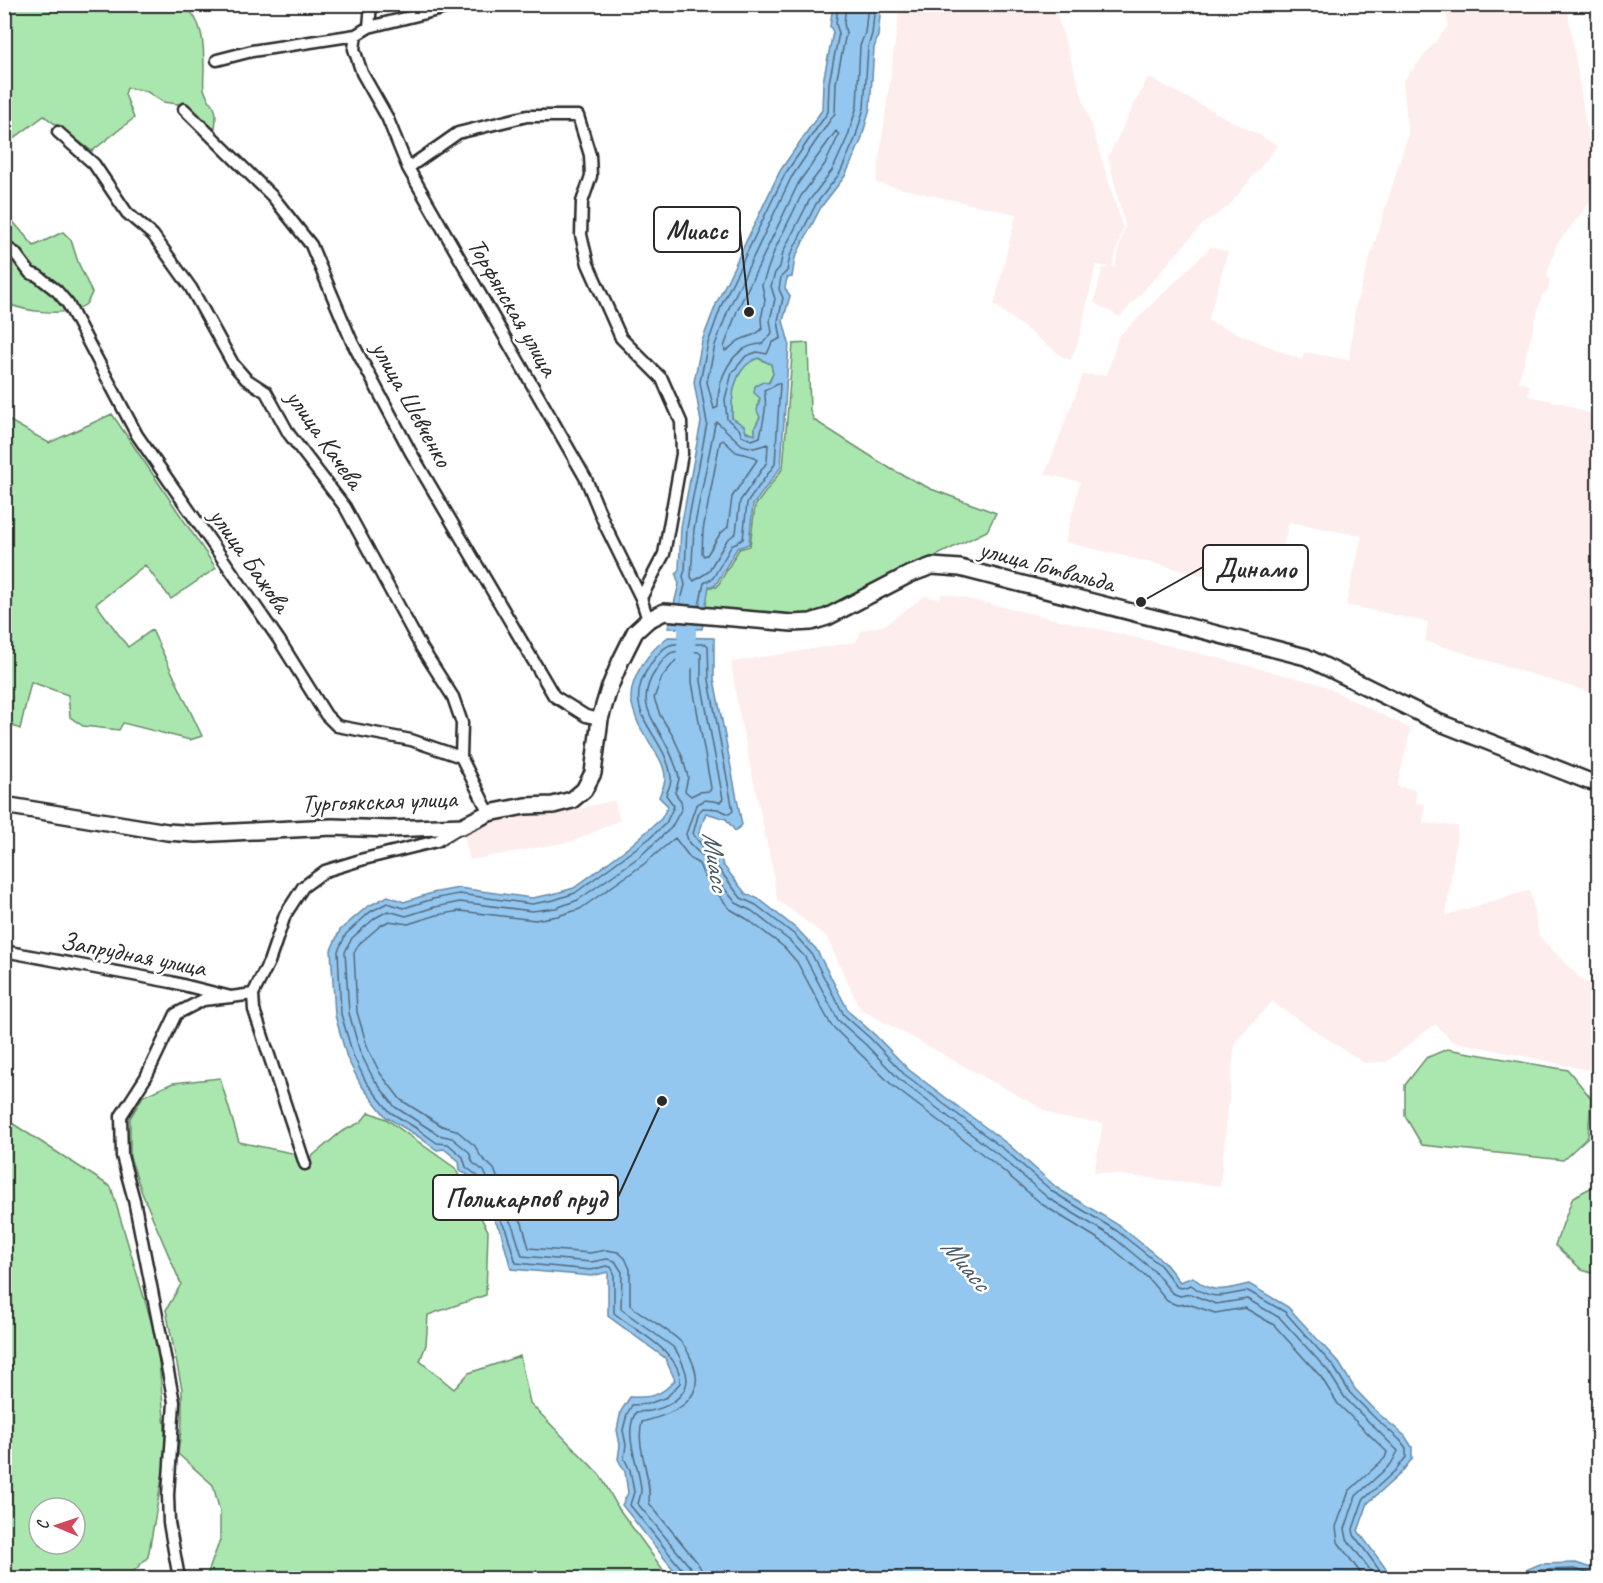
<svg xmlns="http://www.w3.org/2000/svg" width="1603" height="1583" viewBox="0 0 1603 1583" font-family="Caveat,sans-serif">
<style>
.built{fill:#fdeeed}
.green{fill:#aae7ae;stroke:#6a896c;stroke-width:1.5;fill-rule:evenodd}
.water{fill:#93c7f0;stroke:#6989a1;stroke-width:1.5;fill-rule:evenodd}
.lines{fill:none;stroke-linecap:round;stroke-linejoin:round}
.shore{stroke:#55697a;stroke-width:1.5}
.river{stroke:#93c7f0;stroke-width:18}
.street-casing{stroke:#2b2b2b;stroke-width:15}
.primary-casing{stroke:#2b2b2b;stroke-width:20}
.street{stroke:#fff;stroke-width:10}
.primary{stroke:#fff;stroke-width:15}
.labels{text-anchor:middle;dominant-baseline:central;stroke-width:5;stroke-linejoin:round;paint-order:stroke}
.street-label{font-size:26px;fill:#2b2b2b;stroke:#fff}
.water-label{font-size:27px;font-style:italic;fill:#4a5a66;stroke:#fff}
.leader{fill:none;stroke:#2b2b2b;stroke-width:2}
.callout-dot{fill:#2b2b2b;stroke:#fff;stroke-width:2}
.callout{fill:#fff;stroke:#2b2b2b;stroke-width:2}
.callout-label{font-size:27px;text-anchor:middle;font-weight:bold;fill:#2b2b2b}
</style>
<rect width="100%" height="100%" fill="#fff"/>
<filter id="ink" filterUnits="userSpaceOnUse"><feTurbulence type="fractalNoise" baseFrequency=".0167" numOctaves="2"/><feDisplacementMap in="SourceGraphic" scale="12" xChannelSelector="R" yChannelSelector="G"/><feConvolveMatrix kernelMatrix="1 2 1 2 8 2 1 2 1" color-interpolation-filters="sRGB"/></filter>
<g filter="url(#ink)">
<path class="built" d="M 1453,4 L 1567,5 L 1588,137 L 1598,141 L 1598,192 L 1557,244 L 1547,275 L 1550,281 L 1548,290 L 1542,295 L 1519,381 L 1530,385 L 1528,396 L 1563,403 L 1598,417 L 1598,695 L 1425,641 L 1428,622 L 1346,605 L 1362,536 L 1289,522 L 1272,592 L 1065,542 L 1080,482 L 1045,474 L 1083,375 L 1107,375 L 1118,337 L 1211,247 L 1228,252 L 1208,321 L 1302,360 L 1304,352 L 1349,360 L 1355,307 L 1408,134 L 1403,81 L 1448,26 L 1446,6 Z
M 900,5 L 1054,5 L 1123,228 L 1112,267 L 1115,267 L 1125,226 L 1108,157 L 1148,77 L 1278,145 L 1229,206 L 1204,223 L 1120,317 L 1094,303 L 1102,269 L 1109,267 L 1096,265 L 1079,339 L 1071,360 L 1063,357 L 994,305 L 1016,214 L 876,183 Z
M 942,593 L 1151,641 L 1320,684 L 1411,729 L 1397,786 L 1416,790 L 1416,803 L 1425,804 L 1423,823 L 1458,826 L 1446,915 L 1530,890 L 1539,936 L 1584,982 L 1598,985 L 1598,1072 L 1452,1041 L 1435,1024 L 1387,1062 L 1364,1063 L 1272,1002 L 1235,1042 L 1220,1186 L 1094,1172 L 1103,1123 L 1057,1117 L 860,1009 L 826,936 L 777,900 L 773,872 L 738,708 L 731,662 L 856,642 L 861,631 L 885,625 L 925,596 L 940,599 Z
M 614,800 L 620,820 L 574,841 L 470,860 L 464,836 L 489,817 L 515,813 L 562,813 Z"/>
<path class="green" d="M 4,5 L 183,5 C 204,19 204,47 204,70 C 204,75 203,83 204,89 C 210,109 219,101 215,128 L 204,126 L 185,105 L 163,102 L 146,91 L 127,88 L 125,94 L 134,118 L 92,151 L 44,116 L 5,145 Z
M 4,211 L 34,246 L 63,232 L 71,240 L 78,262 L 92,293 C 90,297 88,302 85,305 C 66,318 24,311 5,303 Z
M 808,343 L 810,411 L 814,420 L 891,469 L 931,489 L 996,513 L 987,531 L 811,617 L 702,608 L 709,587 L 717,587 L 739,549 L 750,546 L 755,506 L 783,468 L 793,344 Z
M 757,358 L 771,364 L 773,374 C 767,387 752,402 760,417 L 755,427 L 755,435 L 746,432 L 744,426 L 732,418 C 731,395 734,367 757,358 Z
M 112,414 L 216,568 L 171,599 L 145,565 L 96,604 L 128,647 L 152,630 L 202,736 L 190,740 L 123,723 L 119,730 L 83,726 L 70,717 L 68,695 L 31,682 L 20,729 L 5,723 L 5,418 L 49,443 Z
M 1447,1049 L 1568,1070 L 1591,1098 L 1588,1137 L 1563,1160 L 1422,1145 L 1405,1116 L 1405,1085 L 1426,1058 Z
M 220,1078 L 239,1142 L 311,1157 L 341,1132 L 361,1122 L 369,1112 L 386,1119 L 455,1168 L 488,1231 L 486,1295 L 428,1315 L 426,1345 L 420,1361 L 454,1389 L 469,1373 L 520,1356 L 530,1403 L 600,1475 L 619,1509 L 669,1578 L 206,1578 L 220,1540 L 220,1512 L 213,1485 L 178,1454 L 182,1422 L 182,1389 L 166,1310 L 181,1284 L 142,1193 L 130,1157 L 130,1118 L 143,1096 L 173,1083 Z
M 4,1118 L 111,1187 L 157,1341 L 167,1450 L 148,1557 L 127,1578 L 5,1578 ZM 39,1508 L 75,1508 L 75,1544 L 39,1544 Z
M 1598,1184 L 1598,1275 L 1582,1270 L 1555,1245 L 1573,1197 Z"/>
<path class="water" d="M 833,5 L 881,5 L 878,36 L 874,48 L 870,108 L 861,141 L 845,176 L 821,207 L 795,258 L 792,277 L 787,278 L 785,288 L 790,296 L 783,321 L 789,343 L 781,467 L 753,505 L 749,544 L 737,548 L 715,586 L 709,586 L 702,629 L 668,628 L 679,584 L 676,575 L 679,569 L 681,527 L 701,422 L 694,382 L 702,341 L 717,302 L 780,171 L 822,110 L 823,82 L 833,32 L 830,26 ZM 758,358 L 771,364 L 773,374 L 769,383 L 763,382 L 755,386 L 754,393 L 760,398 L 757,411 L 760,417 L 755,427 L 755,435 L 746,432 L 744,426 L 732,418 C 731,395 734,367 758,358 Z
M 668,637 L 714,638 L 714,679 L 742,825 L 735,831 L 726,819 L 706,813 L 699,833 L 708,843 L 717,848 L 723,865 L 746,894 L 759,899 L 799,931 L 816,949 L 849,1012 L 875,1035 L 909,1070 L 1009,1145 L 1057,1188 L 1120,1226 L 1164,1262 L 1180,1282 L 1193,1277 C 1212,1296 1225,1289 1249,1284 L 1288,1307 L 1339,1363 L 1355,1389 L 1380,1415 L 1405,1436 L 1412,1447 L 1412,1459 L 1401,1473 L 1368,1503 L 1358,1531 L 1392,1577 L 1395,1578 L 680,1578 L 622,1505 L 628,1493 L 625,1472 L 618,1459 L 620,1445 L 617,1430 L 621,1411 L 630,1397 C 651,1398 661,1396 675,1380 L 665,1358 L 608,1316 L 608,1272 L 592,1276 L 511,1269 L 501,1232 L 481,1196 L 474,1179 L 460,1170 L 459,1161 L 444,1149 L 437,1150 L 416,1135 L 386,1117 L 361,1085 L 347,1058 L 335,1015 L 331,950 L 340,930 L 367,907 L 388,896 L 404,902 L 432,893 L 459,888 L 532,898 L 553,894 L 574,888 L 630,846 L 661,819 L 668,806 L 659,797 C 661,792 665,784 665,779 C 666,761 646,740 639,725 C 636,719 632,706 631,699 C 630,676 651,649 668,637 Z
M 1576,1563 L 1597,1570 L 1598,1578 L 1507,1578 L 1540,1564 Z"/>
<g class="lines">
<path class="shore" d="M 846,4 L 844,23 L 846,33 L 836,83 L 835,113 L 791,178 L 729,308 L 715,345 L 707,382 L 714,409 L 718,407 C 717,380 731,345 762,344 L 772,333 L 770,320 L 775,299 L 771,286 L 775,273 L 780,267 L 783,252 L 809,201 L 833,169 L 848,136 L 857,106 L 860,46 L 865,33 L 868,4
M 836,131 L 839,135 L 825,164 L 801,196 L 775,249 L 762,285 L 765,300 L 761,319 L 762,329 C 755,337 746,336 738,341 C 732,345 730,349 725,351 L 724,347 L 737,311 L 799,182 Z
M 717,422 L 742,445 L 754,448 L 768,444 L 767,462 L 740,501 L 736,533 L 727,540 L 708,572 L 694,581 L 691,577 L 694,529 L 715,424 Z
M 723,440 L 736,452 L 755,457 L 757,460 L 732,497 L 728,527 L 720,534 L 707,555 L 704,556 L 702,553 L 703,530 L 720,442 Z
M 680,604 L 685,585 L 683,576 L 685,570 L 687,528 L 707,423 L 700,382 L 708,343 L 722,304 L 785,174 L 828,112 L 829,83 L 839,33 L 836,24 L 838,4
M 699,606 L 704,583 L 713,578 L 732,545 L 743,539 L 747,503 L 775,464 L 780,384 L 777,383 L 772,387 L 764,390 C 768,406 763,421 760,437 L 752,440 L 742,436 L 739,429 L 727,419 L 725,399 L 732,373 L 746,356 L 757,352 L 767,354 L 772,343 L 781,338 L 778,321 L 783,298 L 779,289 L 781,277 L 787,271 L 790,256 L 816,204 L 840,173 L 855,139 L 864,108 L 868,47 L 872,34 L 875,4
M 676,660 L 689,660 L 692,662 L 692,682 L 711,788 L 710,791 L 699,792 L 691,796 L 685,791 L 688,777 L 682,756 L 673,736 L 660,715 L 654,698 L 662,677 Z
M 685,1578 L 684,1572 L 630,1505 L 634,1492 L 630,1470 L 624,1458 L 626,1445 L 623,1430 L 627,1414 L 632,1405 L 648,1404 L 667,1397 L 680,1383 C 683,1353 634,1330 614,1313 L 614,1273 L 611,1267 L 606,1266 L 591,1270 L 516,1263 L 506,1230 L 486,1194 L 479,1177 L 466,1167 L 463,1157 L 448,1144 L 437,1143 L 419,1130 L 390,1112 L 366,1082 L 353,1055 L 341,1014 L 338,951 L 346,934 L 370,912 L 387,903 L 404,908 L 433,899 L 459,894 L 532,904 L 554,900 L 575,893 L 650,838 L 666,823 L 674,806 L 666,795 C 668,789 672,783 671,777 C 665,732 617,714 650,665 C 670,636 674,645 706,644 L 708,646 L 709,680 L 733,811 L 729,814 L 718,809 L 703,808 L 699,812 L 693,834 L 703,847 L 712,852 L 718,868 L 741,898 L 756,905 L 795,935 L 811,953 L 844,1015 L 871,1039 L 904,1074 L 1005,1150 L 1053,1192 L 1117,1231 L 1160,1265 L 1177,1287 L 1182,1288 L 1191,1285 C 1213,1302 1224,1295 1248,1291 L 1285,1312 L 1334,1367 L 1350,1393 L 1376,1419 L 1400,1440 L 1406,1448 L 1406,1457 L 1397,1469 L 1363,1500 L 1353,1529 L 1354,1535 L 1385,1578
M 693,1578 L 690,1567 L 638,1504 C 639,1500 641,1495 641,1490 C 640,1466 622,1435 636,1412 C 641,1411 645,1412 650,1411 C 672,1407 695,1391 684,1367 C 681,1360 679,1353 673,1347 L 621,1309 L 622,1272 L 615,1261 L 607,1259 L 591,1262 L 522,1256 L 513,1227 L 493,1191 L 484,1171 L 473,1163 L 469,1152 L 452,1138 L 439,1135 L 395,1107 L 373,1078 L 360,1052 L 349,1013 L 345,952 L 352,938 L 375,918 L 388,911 L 406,916 L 435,907 L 460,902 L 532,911 L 556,908 L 578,900 L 639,857 L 671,828 L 682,808 L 681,801 L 675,793 C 676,789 678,784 679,779 C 679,774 676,767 674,762 C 662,726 630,708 656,670 C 671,647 673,651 698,652 L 701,654 L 701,681 L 723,799 L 720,802 L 705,800 L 696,805 L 686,834 L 689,843 L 699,853 L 706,858 L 712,873 L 736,903 L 752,911 L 790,941 L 805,957 L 838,1020 L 866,1045 L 900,1080 L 1000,1156 L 1048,1198 L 1113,1237 L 1154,1271 L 1172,1293 L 1180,1296 L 1190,1294 L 1216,1304 L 1247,1299 L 1280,1318 L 1328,1371 L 1345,1398 L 1398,1451 L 1391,1464 L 1356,1496 L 1345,1529 L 1347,1539 L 1376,1578
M 702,1578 L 701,1569 L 697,1562 L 649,1503 C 652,1475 635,1448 642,1422 C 673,1414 709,1401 692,1361 C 689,1354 686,1346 680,1341 C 665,1327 646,1318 630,1305 L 630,1269 L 625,1258 L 618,1252 L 606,1250 L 590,1253 L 529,1248 L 522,1223 L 501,1187 L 494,1169 L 481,1157 L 475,1146 L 456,1130 L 442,1126 L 401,1100 L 380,1073 L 368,1049 L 357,1012 L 354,953 L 359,944 L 380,926 L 389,921 L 408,924 L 437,915 L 460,911 L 535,920 L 558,916 L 580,909 L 644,864 L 675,838 L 691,859 L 699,864 L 705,878 L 730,909 L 747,919 L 784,947 L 797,962 L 831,1025 L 894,1087 L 994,1163 L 1043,1205 L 1108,1245 L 1147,1277 L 1167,1301 L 1177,1305 L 1188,1304 L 1215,1313 L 1245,1308 L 1274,1325 L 1321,1377 L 1338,1404 L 1387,1452 L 1385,1458 L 1349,1491 L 1336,1527 L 1338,1542 L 1364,1578
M 1522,1578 L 1541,1570 L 1574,1569 L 1598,1576"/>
<path class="river" d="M 685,663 L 689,603"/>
<defs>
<path id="street" d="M 369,27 L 371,4
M 356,35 L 354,49 L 362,73 L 387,117 L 408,168 L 586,479 L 605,525 L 641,598
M 217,60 L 252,51 L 356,35 L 369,27 L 462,4
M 184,109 L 273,197 L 311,245 L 352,342 L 410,451 L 554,696 L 586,716 L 600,719
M 58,132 L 94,164 L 127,213 L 153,235 L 191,288 L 233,364 L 246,379 L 266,392 L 289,434 L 345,507 L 421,647 L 453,697 L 462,723 L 461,757 L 489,813
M 408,168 L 458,133 L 527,116 L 578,116 L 590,155 L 591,176 L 582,202 L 581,235 L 588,264 L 621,338 L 662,379 L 681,422 L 682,454 L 664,554 L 641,598 L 648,620
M 4,246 L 15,253 L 30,273 L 38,276 L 57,291 L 68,304 L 137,435 L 279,640 L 326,715 L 337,726 L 411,740 L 461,757
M 4,951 L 171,982 L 231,997 L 253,994
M 305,1164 L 254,1010 L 253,994 L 269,962 L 285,915 L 303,887 L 325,871 L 364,859 L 437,841 L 459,828
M 179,1578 L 169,1523 L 168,1495 L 174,1402 L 134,1200 L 122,1156 L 121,1116 L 146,1077 L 176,1014 L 203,1000 L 231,997"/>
<path id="primary" d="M 4,805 L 167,832 L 196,834 L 332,827 L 390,829 L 462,826 L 489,813 L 525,806 L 553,805 L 572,800 L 584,790 L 593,773 L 600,719 L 609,689 L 621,660 L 635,632 L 648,620 L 664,612 L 792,623 L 811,622 L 827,617 L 908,575 L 932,566 L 960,568 L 1306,657 L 1438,722 L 1588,781 L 1598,783"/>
</defs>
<use href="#street" class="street-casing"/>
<use href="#primary" class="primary-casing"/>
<use href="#street" class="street"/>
<use href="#primary" class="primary"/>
</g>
</g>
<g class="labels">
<g class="street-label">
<text transform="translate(513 307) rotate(60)">Торфянская улица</text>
<text transform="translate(412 404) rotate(61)">улица Шевченко</text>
<text transform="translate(325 439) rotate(55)">улица Качева</text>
<text transform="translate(250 560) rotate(55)">улица Бажова</text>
<text transform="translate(1047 566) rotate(15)">улица Готвальда</text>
<text transform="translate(379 801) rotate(-2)">Тургоякская улица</text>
<text transform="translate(133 954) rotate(11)">Запрудная улица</text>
</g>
<g class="water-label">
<text transform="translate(716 861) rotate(81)">Миасс</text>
<text transform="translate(966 1264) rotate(50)">Миасс</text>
</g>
</g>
<path class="leader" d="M749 312L740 230M1141 602L1203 567M662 1101L618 1197"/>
<g class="callout-dot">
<circle cx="749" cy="312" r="6"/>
<circle cx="1141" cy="602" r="6"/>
<circle cx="662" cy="1101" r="6"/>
</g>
<g class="callout">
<rect x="654" y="207" width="86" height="45" rx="6"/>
<rect x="1203" y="545" width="105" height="45" rx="6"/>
<rect x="433" y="1175" width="185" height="45" rx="6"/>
</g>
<g class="callout-label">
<text x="697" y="239">Миасс</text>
<text x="1256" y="577">Динамо</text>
<text x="526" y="1207">Поликарпов пруд</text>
</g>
<rect width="1603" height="1583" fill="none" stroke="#fff" stroke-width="24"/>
<rect x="12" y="12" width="1579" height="1559" fill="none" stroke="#2b2b2b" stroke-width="2" filter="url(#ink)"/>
<g transform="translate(57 1526) rotate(272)"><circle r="28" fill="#ffffff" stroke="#aaaaaa" stroke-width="1.5"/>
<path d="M0-4.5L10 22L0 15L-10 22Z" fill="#d1495b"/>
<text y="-9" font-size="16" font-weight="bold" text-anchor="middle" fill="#2b2b2b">С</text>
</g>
</svg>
